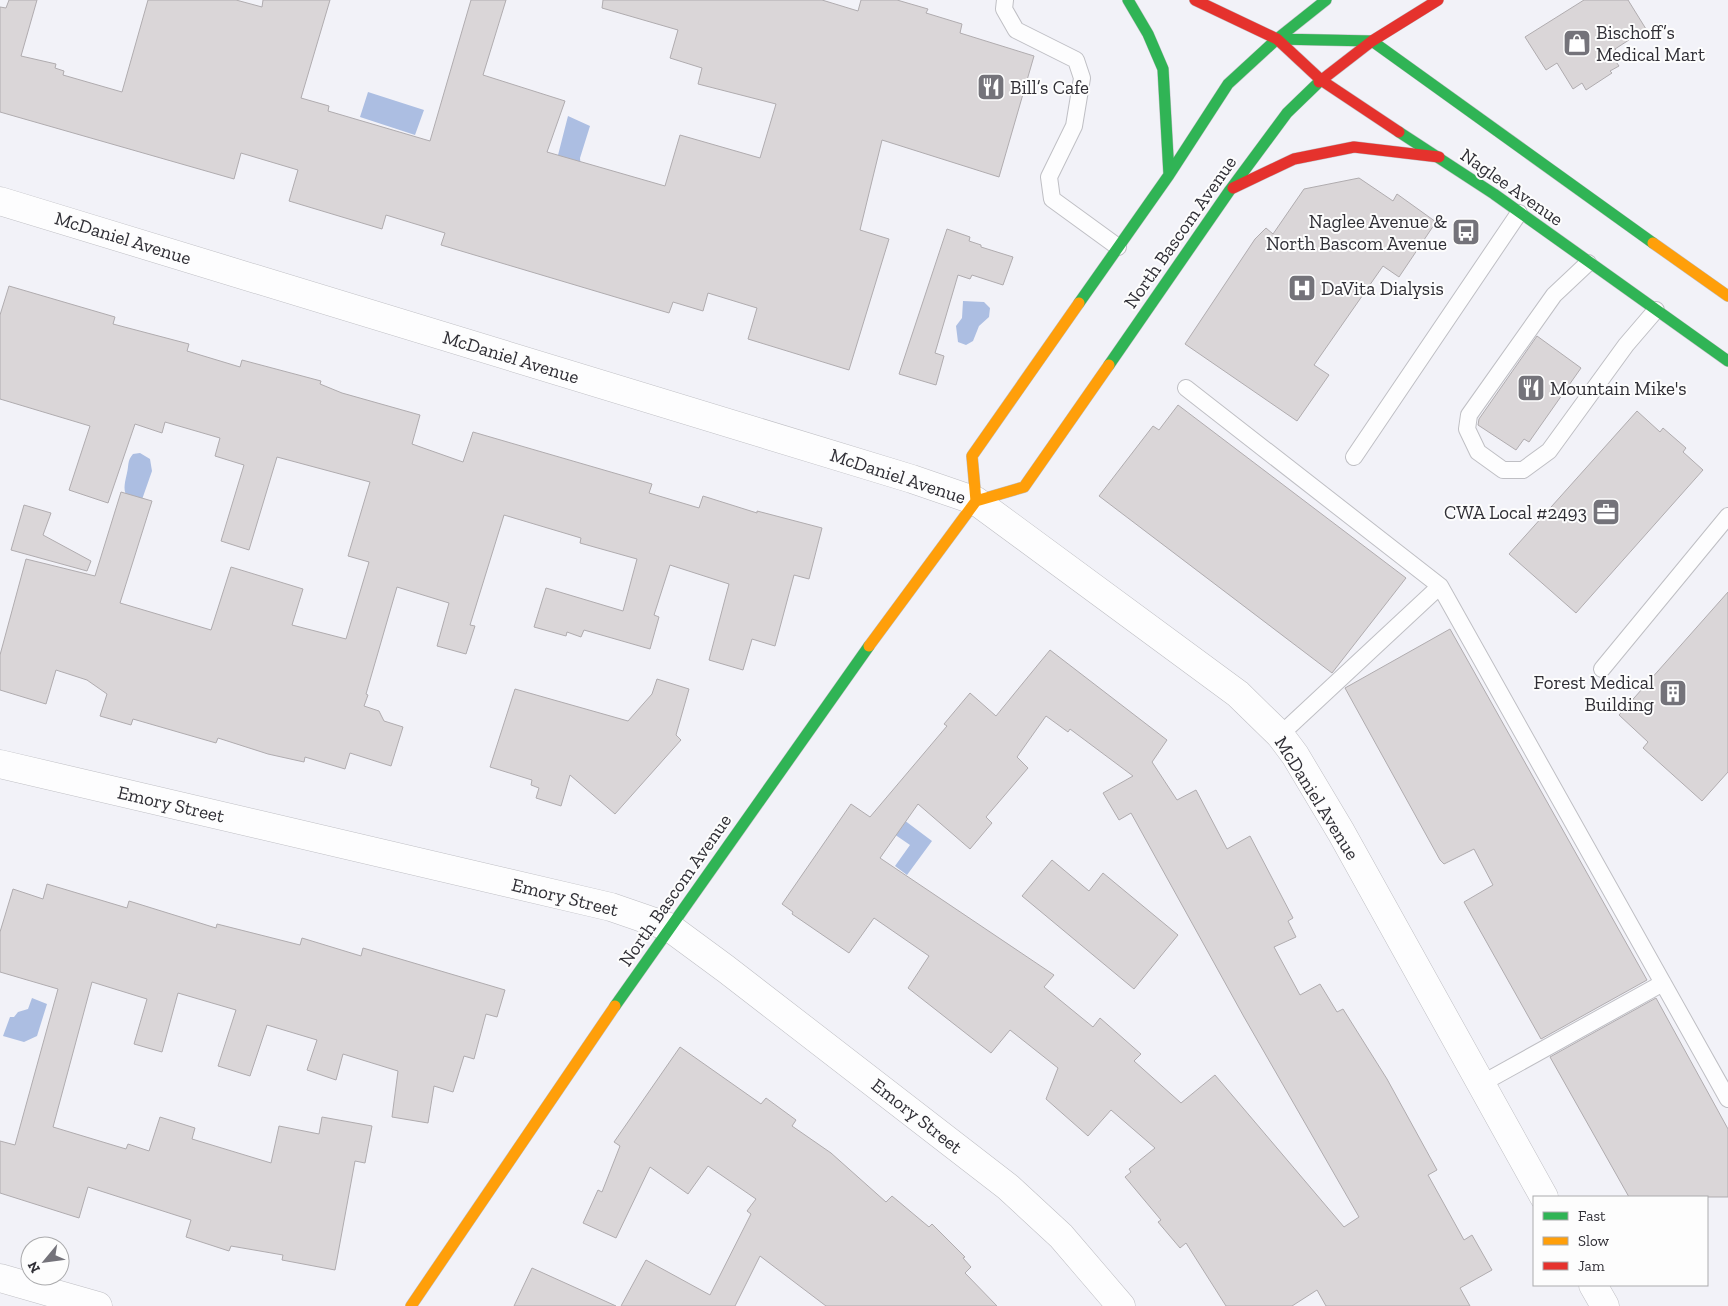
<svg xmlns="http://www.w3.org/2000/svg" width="1728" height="1306" viewBox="0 0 1728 1306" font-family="'Zilla Slab',serif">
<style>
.water{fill:#acbee2}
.building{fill:#dad6d8;stroke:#b0acaf;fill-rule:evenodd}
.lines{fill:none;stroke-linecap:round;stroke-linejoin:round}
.lane-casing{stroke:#bfbfc4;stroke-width:18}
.street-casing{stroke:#bfbfc4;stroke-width:29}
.fast-casing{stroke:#bfbfc4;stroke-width:12}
.slow-casing{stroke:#bfbfc4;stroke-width:12}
.jam-casing{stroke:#bfbfc4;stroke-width:12}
.lane{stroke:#fdfdfe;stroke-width:16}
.street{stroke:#fdfdfe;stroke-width:28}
.fast{stroke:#30b455;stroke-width:11}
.slow{stroke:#ff9f0a;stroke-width:11}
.jam{stroke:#e5322d;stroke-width:11}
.labels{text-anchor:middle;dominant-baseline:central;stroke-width:4;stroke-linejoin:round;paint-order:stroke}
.poi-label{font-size:19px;fill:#302f36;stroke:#fdfdfd;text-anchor:start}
.street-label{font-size:19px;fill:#302f36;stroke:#fdfdfd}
</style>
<rect width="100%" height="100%" fill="#f2f2f8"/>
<path class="water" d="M 368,92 L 424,110 L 415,135 L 360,117 Z
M 568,116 L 590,126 L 580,158 L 581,170 L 557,159 Z
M 963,301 L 984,302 L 990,308 L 989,317 L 979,326 L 973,341 L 966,345 L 958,342 L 956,326 L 962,318 Z
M 140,453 L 150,459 L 152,471 L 138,511 C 124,493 122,494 127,473 C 129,465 127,461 133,454 Z
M 904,820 L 932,841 L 907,875 L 895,866 L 910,845 L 894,834 Z
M 32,998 L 47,1004 L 37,1036 L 24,1042 L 3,1036 L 10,1017 L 14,1017 L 18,1012 L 28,1009 Z"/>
<path class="building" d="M 9,0 L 37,0 L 21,56 L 56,64 L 55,68 L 64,71 L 63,75 L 122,92 L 148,0 L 236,0 L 262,7 L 263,0 L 330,0 L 301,98 L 329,106 L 328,111 L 430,141 L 471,0 L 506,0 L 483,75 L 565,101 L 547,152 L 665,186 L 680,135 L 760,158 L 776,104 L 698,84 L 702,68 L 670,58 L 678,30 L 602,8 L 603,0 L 822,0 L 858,11 L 861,0 L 897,0 L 928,9 L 926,13 L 962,24 L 960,33 L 1034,56 L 999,177 L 882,140 L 860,230 L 889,239 L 849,370 L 748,339 L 757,308 L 708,293 L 703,311 L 673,302 L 669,313 L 441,245 L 445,233 L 386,215 L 382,229 L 289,201 L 298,170 L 241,153 L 234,179 L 0,112 L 0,7 L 6,8 Z
M 1584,0 L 1628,0 L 1646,29 L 1615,49 L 1618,52 L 1612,56 L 1619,66 L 1610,71 L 1612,73 L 1586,90 L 1582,83 L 1573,89 L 1557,63 L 1546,70 L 1525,37 Z
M 1359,178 L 1393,201 L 1397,194 L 1436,222 L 1399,277 L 1383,266 L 1314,365 L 1329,375 L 1297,421 L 1185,344 L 1255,239 L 1266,228 L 1273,234 L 1304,189 Z
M 947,229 L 970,237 L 969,241 L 981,245 L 981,247 L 1013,257 L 1003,285 L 972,275 L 970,279 L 958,275 L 935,353 L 944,356 L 936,385 L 899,374 Z
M 9,286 L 115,317 L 113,324 L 189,344 L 187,351 L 240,367 L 242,360 L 321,381 L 320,384 L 342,393 L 420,415 L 412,444 L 463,462 L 473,432 L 652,484 L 649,493 L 699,508 L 703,496 L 757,513 L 757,511 L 822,528 L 809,579 L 794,575 L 775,646 L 752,639 L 743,670 L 709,660 L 729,584 L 670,565 L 654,615 L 659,617 L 650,649 L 584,630 L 581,637 L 567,632 L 566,636 L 534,627 L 546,588 L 623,611 L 637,559 L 580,543 L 581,538 L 504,515 L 470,625 L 475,626 L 466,654 L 437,646 L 449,603 L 397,587 L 366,694 L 368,695 L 364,706 L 379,711 L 384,721 L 403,727 L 391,766 L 350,753 L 345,769 L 305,757 L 304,762 L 268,754 L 218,738 L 216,743 L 133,719 L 131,725 L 100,716 L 107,694 L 87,680 L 56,670 L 46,704 L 0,690 L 0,655 L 26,559 L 95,576 L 121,492 L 152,501 L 120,603 L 211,630 L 231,567 L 303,589 L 292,625 L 346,639 L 369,562 L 348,556 L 370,482 L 277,457 L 249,550 L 221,541 L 244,465 L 215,456 L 220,438 L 165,422 L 162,433 L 135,424 L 108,503 L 69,490 L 90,426 L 0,399 L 0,315 Z
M 1537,336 L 1581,368 L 1529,442 L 1524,439 L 1516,450 L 1478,425 L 1479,419 Z
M 1178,405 L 1406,578 L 1332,673 L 1099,496 L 1153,426 L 1159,430 Z
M 1637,411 L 1660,432 L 1663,428 L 1686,448 L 1683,452 L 1703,470 L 1576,613 L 1509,554 Z
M 24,505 L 51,513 L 43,535 L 91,561 L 87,571 L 11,550 Z
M 1728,592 L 1728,772 L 1702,801 L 1643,748 L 1648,742 L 1619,715 Z
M 1450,629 L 1647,980 L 1541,1039 L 1464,902 L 1493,885 L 1474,849 L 1444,864 L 1440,860 L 1345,688 Z
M 1050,650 L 1167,740 L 1152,762 L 1177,800 L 1196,790 L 1227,849 L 1250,836 L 1293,918 L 1288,921 L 1296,937 L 1274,947 L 1300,995 L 1320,984 L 1337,1012 L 1343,1009 L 1387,1079 L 1437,1170 L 1428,1175 L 1464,1240 L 1472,1235 L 1492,1270 L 1460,1288 L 1470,1306 L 1326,1306 L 1317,1290 L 1292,1306 L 1226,1306 L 1186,1243 L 1180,1248 L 1158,1222 L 1161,1220 L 1125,1177 L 1131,1172 L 1129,1169 L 1155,1148 L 1111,1110 L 1088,1136 L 1046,1099 L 1058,1068 L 1010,1030 L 991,1053 L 908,988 L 929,956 L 874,918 L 849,953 L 792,914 L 793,912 L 782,904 L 851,804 L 870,817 L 947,726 L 944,724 L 970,693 L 996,716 ZM 1046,716 L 1068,732 L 1070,729 L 1133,776 L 1103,793 L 1119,820 L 1131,813 L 1244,1017 L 1359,1217 L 1344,1227 L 1215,1075 L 1181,1103 L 1134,1061 L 1141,1054 L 1100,1018 L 1093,1027 L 1044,987 L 1054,975 L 880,858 L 918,804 L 970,849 L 992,823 L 986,817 L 1028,768 L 1017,757 Z
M 657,679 L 689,689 L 676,735 L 681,740 L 615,814 L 570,775 L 561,806 L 536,798 L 539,788 L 531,785 L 532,780 L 490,767 L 515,689 L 628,721 L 652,694 Z
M 1052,860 L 1089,891 L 1103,873 L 1178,935 L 1134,989 L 1022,896 Z
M 47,884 L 127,908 L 129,901 L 216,928 L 217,924 L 300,945 L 302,938 L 361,956 L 363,948 L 505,990 L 497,1017 L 486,1014 L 474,1059 L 464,1056 L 453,1092 L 434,1086 L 428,1123 L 392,1117 L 398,1071 L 343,1054 L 336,1080 L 307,1070 L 317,1040 L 267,1025 L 250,1076 L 218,1066 L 236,1010 L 178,993 L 162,1052 L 134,1044 L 147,999 L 92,982 L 53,1127 L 126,1149 L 128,1144 L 149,1151 L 160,1117 L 195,1128 L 192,1139 L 271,1163 L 279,1126 L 319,1134 L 322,1117 L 372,1126 L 365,1163 L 355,1161 L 335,1270 L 282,1260 L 283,1255 L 231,1246 L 229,1251 L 186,1237 L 191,1220 L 88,1187 L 79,1218 L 0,1193 L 0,1141 L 15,1145 L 58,989 L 0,972 L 0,932 L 13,889 L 43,899 Z
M 1656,998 L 1728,1129 L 1728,1197 L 1629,1197 L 1550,1057 Z
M 680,1047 L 761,1104 L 766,1098 L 796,1120 L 792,1126 L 831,1153 L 886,1202 L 892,1196 L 929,1227 L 932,1224 L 965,1257 L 963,1258 L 971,1267 L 965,1273 L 997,1306 L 826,1306 L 760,1256 L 735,1306 L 621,1306 L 646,1260 L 710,1295 L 751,1214 L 747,1211 L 756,1199 L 708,1166 L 688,1194 L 650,1167 L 616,1238 L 583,1223 L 598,1190 L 602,1192 L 620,1146 L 614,1142 Z
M 532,1268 L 616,1306 L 514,1306 Z"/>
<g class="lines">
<defs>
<path id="lane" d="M 1005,0 L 1004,9 L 1016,30 L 1076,60 L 1082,78 L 1074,126 L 1049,177 L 1052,199 L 1118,247
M 1588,263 L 1554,295 L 1469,415 L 1467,429 L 1478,452 L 1503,470 L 1523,470 L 1549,451 L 1626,345 L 1656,310
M 1186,388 L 1440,586 L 1728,1099
M 1354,457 L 1519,213
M 1602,669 L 1728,516
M 1280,735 L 1440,586
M 1481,1084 L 1663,983"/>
<path id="street" d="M 0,201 L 912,479 L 976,501 L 1238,694 L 1280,735 L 1295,755 L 1341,832 L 1544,1197
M 0,764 L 611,907 L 669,927 L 726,969 L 1008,1187 L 1061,1236 L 1121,1306
M 0,1278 L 98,1306
M 1593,1285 L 1605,1306"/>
<path id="fast" d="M 1128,0 L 1148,34 L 1163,69 L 1169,175
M 1277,39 L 1372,41 L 1653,243
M 1399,132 L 1494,194 L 1728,361
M 1079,303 L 1169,175 L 1228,84 L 1277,39 L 1326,0
M 1109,365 L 1230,190 L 1287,113 L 1319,82
M 615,1006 L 869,646"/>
<path id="slow" d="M 1653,243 L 1728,296
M 976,501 L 972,456 L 1079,303
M 869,646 L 976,501 L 1024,487 L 1109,365
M 411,1306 L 615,1006"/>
<path id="jam" d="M 1195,0 L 1277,39 L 1321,80 L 1399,132
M 1319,82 L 1372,41 L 1438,0
M 1233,188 L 1294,159 L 1354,147 L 1439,157"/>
</defs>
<use href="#lane" class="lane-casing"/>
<use href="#street" class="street-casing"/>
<use href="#fast" class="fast-casing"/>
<use href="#slow" class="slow-casing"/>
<use href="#jam" class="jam-casing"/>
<use href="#lane" class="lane"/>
<use href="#street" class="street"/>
<use href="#fast" class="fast"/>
<use href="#slow" class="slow"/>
<use href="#jam" class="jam"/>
</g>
<defs>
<symbol id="shop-square" viewBox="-11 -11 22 22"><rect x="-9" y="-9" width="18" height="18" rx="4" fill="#74737a" stroke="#fdfdfd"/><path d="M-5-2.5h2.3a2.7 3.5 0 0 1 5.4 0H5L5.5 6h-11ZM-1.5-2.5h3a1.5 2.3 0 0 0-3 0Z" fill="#fff"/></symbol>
<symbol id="restaurant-square" viewBox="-11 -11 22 22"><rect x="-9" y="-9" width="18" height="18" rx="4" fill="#74737a" stroke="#fdfdfd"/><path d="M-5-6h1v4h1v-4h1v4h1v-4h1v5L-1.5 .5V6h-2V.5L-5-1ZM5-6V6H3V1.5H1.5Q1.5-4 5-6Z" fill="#fff"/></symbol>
<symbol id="bus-square" viewBox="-11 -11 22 22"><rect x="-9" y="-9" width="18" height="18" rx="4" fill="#74737a" stroke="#fdfdfd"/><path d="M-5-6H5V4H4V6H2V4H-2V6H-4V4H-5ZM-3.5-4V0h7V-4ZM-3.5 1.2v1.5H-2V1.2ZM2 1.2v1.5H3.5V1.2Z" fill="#fff"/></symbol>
<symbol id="hospital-square" viewBox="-11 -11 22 22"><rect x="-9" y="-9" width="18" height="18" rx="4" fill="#74737a" stroke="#fdfdfd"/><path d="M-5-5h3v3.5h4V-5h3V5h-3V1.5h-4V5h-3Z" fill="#fff"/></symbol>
<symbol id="office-square" viewBox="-11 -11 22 22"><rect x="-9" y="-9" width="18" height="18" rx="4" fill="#74737a" stroke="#fdfdfd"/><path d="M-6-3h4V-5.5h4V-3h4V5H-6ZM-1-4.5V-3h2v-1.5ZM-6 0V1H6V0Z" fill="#fff"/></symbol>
<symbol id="building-square" viewBox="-11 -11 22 22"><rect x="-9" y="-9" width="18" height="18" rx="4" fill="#74737a" stroke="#fdfdfd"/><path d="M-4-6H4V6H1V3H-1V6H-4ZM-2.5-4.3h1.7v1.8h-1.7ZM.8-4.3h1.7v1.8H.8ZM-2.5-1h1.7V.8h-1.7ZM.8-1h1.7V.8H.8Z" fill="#fff"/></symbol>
</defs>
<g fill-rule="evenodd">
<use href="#shop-square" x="1561" y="27" width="32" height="32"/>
<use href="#restaurant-square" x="975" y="71" width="32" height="32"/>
<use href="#bus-square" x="1450" y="216" width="32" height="32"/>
<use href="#hospital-square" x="1286" y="272" width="32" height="32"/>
<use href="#restaurant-square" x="1515" y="372" width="32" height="32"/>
<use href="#office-square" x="1590" y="496" width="32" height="32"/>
<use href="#building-square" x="1657" y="677" width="32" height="32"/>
</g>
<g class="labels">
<g class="poi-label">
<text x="1596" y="32">Bischoff’s<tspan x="1596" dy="22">Medical Mart</tspan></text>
<text x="1010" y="87">Bill’s Cafe</text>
<text x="1447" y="221" text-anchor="end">Naglee Avenue &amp;<tspan x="1447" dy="22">North Bascom Avenue</tspan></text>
<text x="1321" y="288">DaVita Dialysis</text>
<text x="1550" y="388">Mountain Mike's</text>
<text x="1587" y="512" text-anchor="end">CWA Local #2493</text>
<text x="1654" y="682" text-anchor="end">Forest Medical<tspan x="1654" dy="22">Building</tspan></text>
</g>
<g class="street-label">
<text transform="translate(1512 187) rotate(35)">Naglee Avenue</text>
<text transform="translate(1180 232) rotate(-55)">North Bascom Avenue</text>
<text transform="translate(123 238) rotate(17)">McDaniel Avenue</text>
<text transform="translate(511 357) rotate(17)">McDaniel Avenue</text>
<text transform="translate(898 476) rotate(18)">McDaniel Avenue</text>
<text transform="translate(1317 798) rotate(58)">McDaniel Avenue</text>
<text transform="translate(171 804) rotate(13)">Emory Street</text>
<text transform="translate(675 890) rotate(-55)">North Bascom Avenue</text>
<text transform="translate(565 897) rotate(14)">Emory Street</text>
<text transform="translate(917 1116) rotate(38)">Emory Street</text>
</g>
</g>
<rect x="1533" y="1196" width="175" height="90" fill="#fdfdfd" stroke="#ababad"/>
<rect x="1543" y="1212" width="25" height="8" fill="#30b455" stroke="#ababad"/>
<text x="1578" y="1221" font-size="15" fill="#302f36">Fast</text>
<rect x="1543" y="1237" width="25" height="8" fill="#ff9f0a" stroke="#ababad"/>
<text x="1578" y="1246" font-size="15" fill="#302f36">Slow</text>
<rect x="1543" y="1262" width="25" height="8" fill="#e5322d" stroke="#ababad"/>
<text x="1578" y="1271" font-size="15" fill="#302f36">Jam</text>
<g transform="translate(45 1261) rotate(241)"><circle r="24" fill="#fdfdfd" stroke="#ababad"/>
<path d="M0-4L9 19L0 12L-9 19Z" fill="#74737a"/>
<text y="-8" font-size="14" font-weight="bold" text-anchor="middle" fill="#302f36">N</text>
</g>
</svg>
